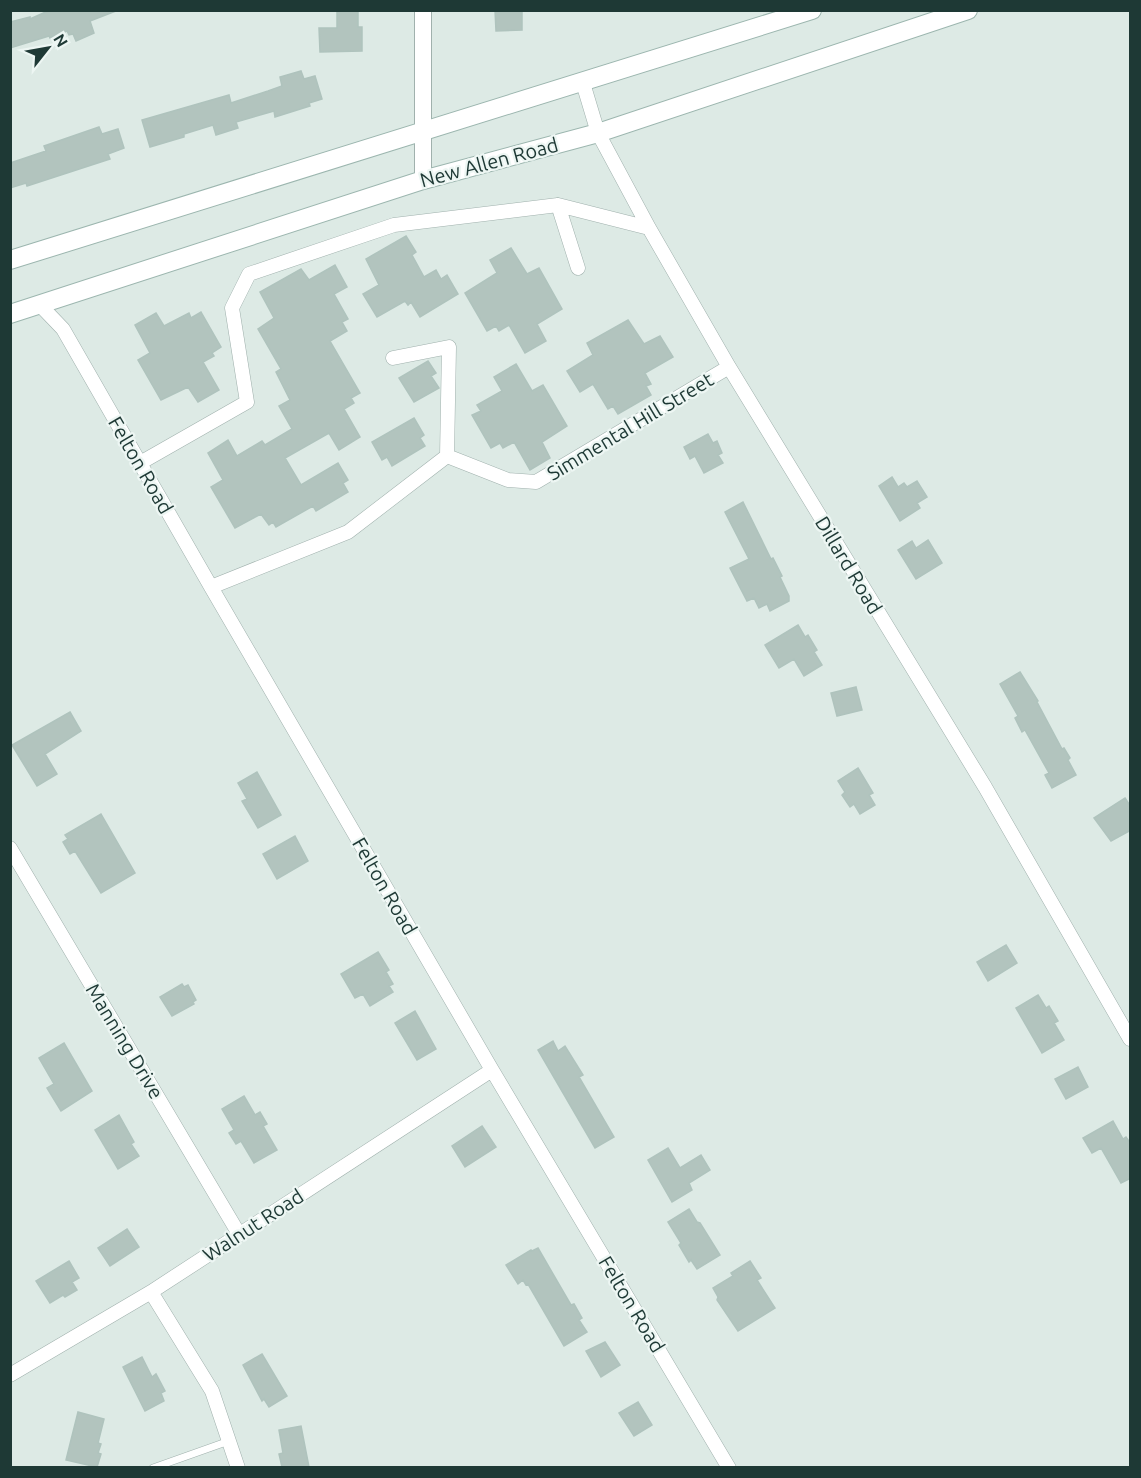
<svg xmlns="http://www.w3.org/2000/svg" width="1141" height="1478" viewBox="0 0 1141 1478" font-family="Ubuntu,sans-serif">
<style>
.building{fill:#b2c4be;stroke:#afc3bd;stroke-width:1.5}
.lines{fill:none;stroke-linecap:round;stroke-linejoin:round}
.service-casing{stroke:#a0b1ad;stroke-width:8}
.minor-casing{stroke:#a0b1ad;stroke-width:15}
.tertiary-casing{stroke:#a0b1ad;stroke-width:18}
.secondary-casing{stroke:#9cb6af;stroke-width:20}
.service{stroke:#fff;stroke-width:7}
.minor{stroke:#fff;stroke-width:14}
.tertiary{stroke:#fff;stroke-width:16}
.secondary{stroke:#fff;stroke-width:18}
.labels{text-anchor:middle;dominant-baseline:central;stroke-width:4.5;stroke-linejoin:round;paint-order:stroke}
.street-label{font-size:20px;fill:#1e3935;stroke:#edf6f3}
</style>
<rect width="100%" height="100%" fill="#ddeae5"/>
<path class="building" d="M 50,10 L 116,10 L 116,11 L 90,21 L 94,33 L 76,41 L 73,34 L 69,35 L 67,31 L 50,38 L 49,36 L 10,48 L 10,22 L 30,17 L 30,19 Z
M 337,10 L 358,10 L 358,27 L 362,27 L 362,51 L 320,52 L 319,28 L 337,28 Z
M 495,10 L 522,10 L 522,30 L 496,31 Z
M 301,71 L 304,79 L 315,76 L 322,99 L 309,103 L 310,106 L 275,117 L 274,111 L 236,122 L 238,128 L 216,135 L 213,125 L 184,134 L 184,137 L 150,147 L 142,120 L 229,95 L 231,103 L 268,91 L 282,86 L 280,77 Z
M 99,127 L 102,134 L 118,129 L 124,148 L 108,154 L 110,159 L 27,186 L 26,183 L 10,188 L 10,163 L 46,151 L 44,146 Z
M 406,236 L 416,252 L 412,255 L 424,277 L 436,270 L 441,279 L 447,275 L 458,294 L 420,317 L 411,302 L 408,305 L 405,301 L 377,317 L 363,294 L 379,285 L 366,259 Z
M 511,248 L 527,274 L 539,268 L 562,309 L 537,324 L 546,341 L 525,353 L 509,325 L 499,331 L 496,326 L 487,331 L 465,293 L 497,273 L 490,260 Z
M 335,265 L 347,287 L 334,294 L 348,319 L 342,322 L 347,331 L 330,341 L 360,393 L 351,398 L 354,403 L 344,409 L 360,437 L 339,450 L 329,433 L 285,458 L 301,485 L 338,463 L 348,480 L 343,483 L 348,492 L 316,511 L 313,506 L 276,527 L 273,522 L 269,525 L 261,514 L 235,528 L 211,487 L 223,480 L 208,453 L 228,440 L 237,456 L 262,441 L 265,445 L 292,429 L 279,406 L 290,400 L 276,372 L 281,369 L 258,329 L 274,318 L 260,292 L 301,269 L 309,280 Z
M 201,312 L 221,347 L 212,353 L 214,356 L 203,362 L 219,390 L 198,402 L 188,387 L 161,400 L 138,360 L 150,353 L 135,325 L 156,313 L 164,326 L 189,313 L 191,318 Z
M 628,320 L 644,344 L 660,336 L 673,357 L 645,373 L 651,384 L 646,386 L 651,395 L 618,414 L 613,406 L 608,409 L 593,384 L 580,392 L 567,371 L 593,355 L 587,343 Z
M 428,361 L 436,373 L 431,376 L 439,388 L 414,402 L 399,378 Z
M 516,364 L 532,391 L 543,385 L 567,426 L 542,442 L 550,458 L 530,470 L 514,442 L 503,448 L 500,443 L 491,448 L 472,415 L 481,411 L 477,405 L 502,391 L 494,377 Z
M 414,418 L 424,435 L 420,438 L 425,446 L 392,466 L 387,457 L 382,460 L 372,442 Z
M 708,434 L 713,443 L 717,441 L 722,453 L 718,455 L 723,463 L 704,473 L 695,456 L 690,459 L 684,447 Z
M 892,477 L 898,487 L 904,483 L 907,487 L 917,481 L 927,497 L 917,503 L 920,508 L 900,521 L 879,486 Z
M 743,502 L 771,559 L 773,558 L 782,576 L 780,577 L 789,596 L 789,601 L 770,611 L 767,604 L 759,608 L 754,598 L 747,601 L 730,568 L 749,559 L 725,512 Z
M 928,540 L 942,563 L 916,579 L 898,550 L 912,541 L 916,548 Z
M 798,625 L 805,637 L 808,635 L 817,650 L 814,652 L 822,665 L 804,676 L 794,659 L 779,668 L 765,645 Z
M 1020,672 L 1038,701 L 1037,702 L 1062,749 L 1064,748 L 1070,758 L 1068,760 L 1076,775 L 1052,788 L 1045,775 L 1049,773 L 1025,730 L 1022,732 L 1015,718 L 1018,716 L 1000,684 Z
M 856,687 L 862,710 L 837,716 L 831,693 Z
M 70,712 L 81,731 L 45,754 L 57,774 L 37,786 L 12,745 Z
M 858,768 L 873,793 L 869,795 L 875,805 L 860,814 L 854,804 L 850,807 L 842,795 L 845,792 L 838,781 Z
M 257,772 L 281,815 L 258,828 L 242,801 L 247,799 L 238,783 Z
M 1125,798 L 1131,807 L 1131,830 L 1111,841 L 1094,818 Z
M 101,814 L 135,873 L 101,893 L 75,851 L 70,854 L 63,842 L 68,839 L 65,835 Z
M 295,836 L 308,861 L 277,879 L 263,854 Z
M 1006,945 L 1017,963 L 988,981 L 977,962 Z
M 378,952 L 389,970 L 386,972 L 393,984 L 389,986 L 393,992 L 370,1006 L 363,994 L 355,998 L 341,974 Z
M 182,984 L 184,987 L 188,985 L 196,1000 L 193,1002 L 194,1004 L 172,1016 L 160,997 Z
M 1038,995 L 1046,1008 L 1049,1006 L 1058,1021 L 1054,1023 L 1064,1040 L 1042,1053 L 1016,1008 Z
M 415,1011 L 436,1049 L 417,1060 L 395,1023 Z
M 553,1041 L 558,1051 L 565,1046 L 583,1075 L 579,1077 L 614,1137 L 595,1148 L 538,1050 Z
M 64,1043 L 92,1091 L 61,1111 L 47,1088 L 54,1084 L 39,1058 Z
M 1078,1067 L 1088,1087 L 1066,1099 L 1055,1079 Z
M 244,1096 L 255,1115 L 260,1112 L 267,1124 L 263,1126 L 277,1150 L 254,1163 L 241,1141 L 236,1144 L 229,1133 L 234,1130 L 222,1109 Z
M 119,1115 L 134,1142 L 131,1144 L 139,1156 L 118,1169 L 95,1130 Z
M 1113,1121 L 1123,1139 L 1126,1137 L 1131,1144 L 1131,1178 L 1121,1183 L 1101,1148 L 1092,1153 L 1083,1138 Z
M 482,1126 L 496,1147 L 465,1167 L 452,1146 Z
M 668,1148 L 680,1168 L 701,1155 L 710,1170 L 689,1183 L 692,1190 L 672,1202 L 648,1160 Z
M 689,1209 L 697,1222 L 700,1223 L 720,1255 L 697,1269 L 691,1260 L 689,1262 L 679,1245 L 681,1243 L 668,1222 Z
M 127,1229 L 139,1247 L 110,1266 L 98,1248 Z
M 538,1248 L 571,1305 L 574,1304 L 582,1318 L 579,1320 L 587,1332 L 564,1346 L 528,1284 L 526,1285 L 523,1280 L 518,1284 L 506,1265 L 531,1250 L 532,1251 Z
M 69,1261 L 79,1278 L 72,1282 L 77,1290 L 65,1297 L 63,1295 L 50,1303 L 36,1281 Z
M 750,1261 L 761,1278 L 757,1280 L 775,1308 L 738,1331 L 717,1300 L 718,1297 L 713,1288 L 733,1276 L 731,1273 Z
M 605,1342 L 620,1365 L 601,1377 L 586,1351 Z
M 262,1354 L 287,1396 L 269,1407 L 264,1399 L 262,1401 L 243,1365 Z
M 142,1357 L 152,1377 L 156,1374 L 165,1391 L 161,1393 L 164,1401 L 145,1411 L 123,1367 Z
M 638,1402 L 652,1425 L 634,1436 L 619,1413 Z
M 78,1412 L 104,1419 L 98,1443 L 101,1444 L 98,1453 L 101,1454 L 97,1467 L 66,1460 Z
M 301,1426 L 309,1467 L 282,1467 L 279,1454 L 283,1453 L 279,1430 Z"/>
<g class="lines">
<defs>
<path id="service" d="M 153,1468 L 229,1441"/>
<path id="minor" d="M 583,83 L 598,133 L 649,228 L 729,367 L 985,787 L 1130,1039
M 558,205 L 578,268
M 40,305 L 63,329 L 211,587 L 492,1070 L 729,1468
M 393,358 L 449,347 L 447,456
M 447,456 L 508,480 L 536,482 L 729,367
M 140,463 L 247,402 L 232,308 L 249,274 L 394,225 L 558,205 L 649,228
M 211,587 L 348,532 L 447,456
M 10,848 L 239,1234
M 151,1292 L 212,1391 L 238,1468
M 10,1375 L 151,1292 L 492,1070"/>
<path id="tertiary" d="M 423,10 L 423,180"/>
<path id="secondary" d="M 10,260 L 812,10
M 10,314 L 423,180 L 598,133 L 968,10"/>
</defs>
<use href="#service" class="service-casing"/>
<use href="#minor" class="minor-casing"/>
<use href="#tertiary" class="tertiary-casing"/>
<use href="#secondary" class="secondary-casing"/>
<use href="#service" class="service"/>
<use href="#minor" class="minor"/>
<use href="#tertiary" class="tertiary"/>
<use href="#secondary" class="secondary"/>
</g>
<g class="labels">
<g class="street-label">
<text transform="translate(489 162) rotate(-15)">New Allen Road</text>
<text transform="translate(630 426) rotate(-31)">Simmental Hill Street</text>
<text transform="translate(141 465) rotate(60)">Felton Road</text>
<text transform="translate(849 565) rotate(59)">Dillard Road</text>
<text transform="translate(385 886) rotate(60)">Felton Road</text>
<text transform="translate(125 1041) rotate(59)">Manning Drive</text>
<text transform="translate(253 1225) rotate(-33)">Walnut Road</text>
<text transform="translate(632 1304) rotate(59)">Felton Road</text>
</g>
</g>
<rect width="1141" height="1478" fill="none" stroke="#1e3935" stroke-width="24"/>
<g transform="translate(48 48) rotate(59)" stroke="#edf6f3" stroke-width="4.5" paint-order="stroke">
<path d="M0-4.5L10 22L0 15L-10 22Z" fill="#1e3935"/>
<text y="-9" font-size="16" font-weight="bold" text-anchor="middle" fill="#1e3935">N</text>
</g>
</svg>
